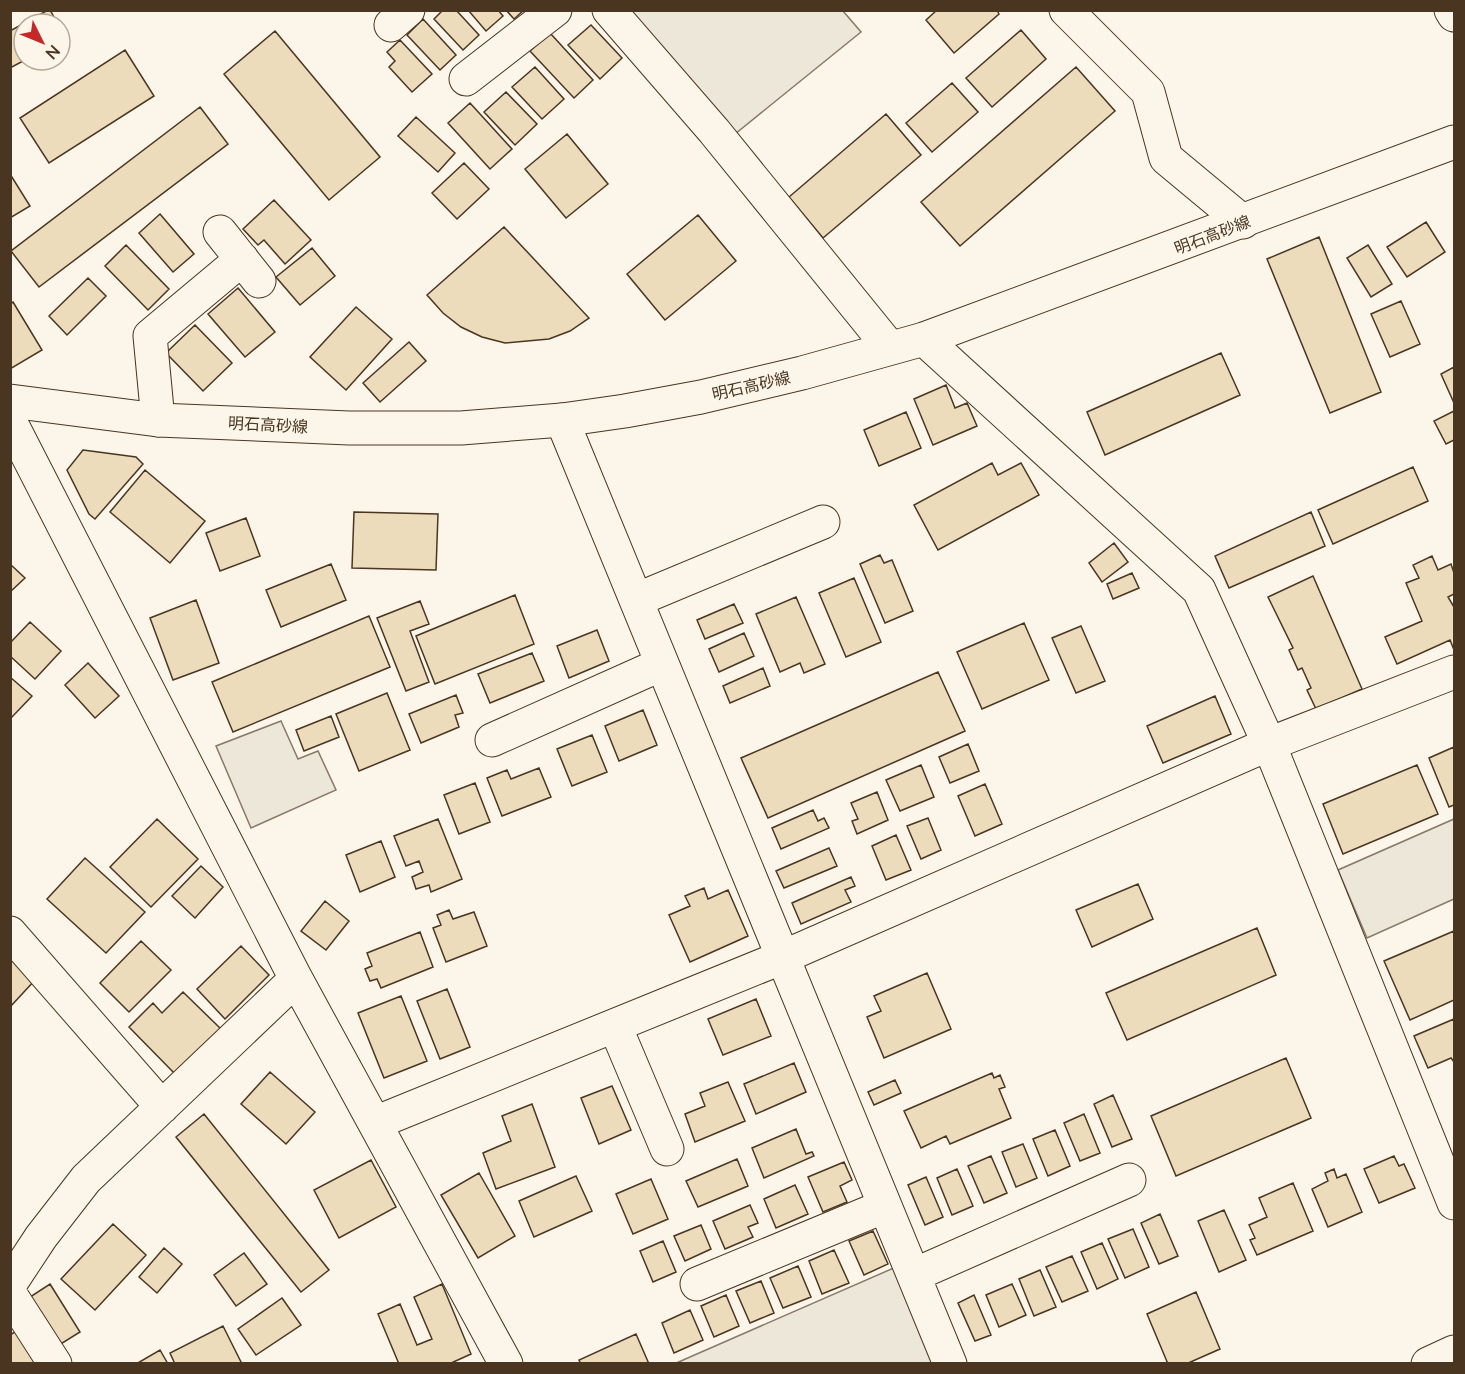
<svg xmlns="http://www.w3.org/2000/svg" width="1465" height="1374" viewBox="0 0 1465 1374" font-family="Lato,'Noto Sans JP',sans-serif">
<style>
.parking{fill:#ede7d9;stroke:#887966;stroke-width:1.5}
.building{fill:#ecdcbc;stroke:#4a3520;stroke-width:1.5}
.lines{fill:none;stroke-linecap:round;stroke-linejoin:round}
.minor-casing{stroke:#4a3520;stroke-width:35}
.major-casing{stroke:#4a3520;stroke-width:35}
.minor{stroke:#fbf6e9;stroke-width:33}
.major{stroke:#fbf6e9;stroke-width:33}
.labels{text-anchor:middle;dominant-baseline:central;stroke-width:4.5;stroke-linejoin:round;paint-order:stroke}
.street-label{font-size:16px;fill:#4a3520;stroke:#fbf6e9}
</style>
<rect width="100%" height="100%" fill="#fbf6e9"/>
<path class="parking" d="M 627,11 L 843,11 L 861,32 L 735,134 Z
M 281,721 L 298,759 L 318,751 L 336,790 L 251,828 L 216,746 Z
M 1454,819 L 1454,899 L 1367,938 L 1338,870 Z
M 896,1267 L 937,1364 L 674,1364 Z"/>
<path class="building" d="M 48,10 L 50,10 L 58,24 L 24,24 L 25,60 L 10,68 L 10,31 Z
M 443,10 L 456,10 L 479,35 L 463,50 L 434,19 Z
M 468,10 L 498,10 L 503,16 L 486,31 Z
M 506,10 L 524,10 L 514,19 Z
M 937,10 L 997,10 L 999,14 L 954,53 L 926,20 Z
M 423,19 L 456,55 L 440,70 L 407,35 Z
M 591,25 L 622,58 L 600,79 L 568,45 Z
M 1021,30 L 1046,59 L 992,107 L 966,78 Z
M 275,31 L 380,157 L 329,200 L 224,74 Z
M 550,33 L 593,80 L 574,98 L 530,51 Z
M 400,40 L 432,74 L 412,92 L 389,67 L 395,61 L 387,52 Z
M 125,50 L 154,96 L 49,163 L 20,118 Z
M 535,67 L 564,99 L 542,119 L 512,87 Z
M 1076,67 L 1115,111 L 960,246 L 921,202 Z
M 952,83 L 978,112 L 932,152 L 906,123 Z
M 506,92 L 537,124 L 515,145 L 484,112 Z
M 470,103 L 512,149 L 490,169 L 448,123 Z
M 200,107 L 228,144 L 39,287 L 11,251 Z
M 886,114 L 921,155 L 823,238 L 789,197 Z
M 416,117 L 455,153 L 438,172 L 398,136 Z
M 567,134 L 608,184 L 566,218 L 525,169 Z
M 464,163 L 489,189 L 457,219 L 432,193 Z
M 10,174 L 30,206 L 10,218 Z
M 274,200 L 311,240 L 285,264 L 264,240 L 258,245 L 243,229 Z
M 160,214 L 194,254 L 173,272 L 139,233 Z
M 698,215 L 736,261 L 665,320 L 627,274 Z
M 1426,222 L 1445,252 L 1407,277 L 1387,247 Z
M 504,227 L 589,318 L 570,331 L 549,339 L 505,343 L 482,337 L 461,327 L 443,313 L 427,295 Z
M 1319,237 L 1381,392 L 1330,413 L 1267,259 Z
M 126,245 L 169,289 L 148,310 L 105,266 Z
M 1368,245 L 1392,284 L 1371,297 L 1347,258 Z
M 312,248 L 335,276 L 300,305 L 276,277 Z
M 88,278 L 106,296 L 67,335 L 49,316 Z
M 238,288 L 275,332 L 245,357 L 208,314 Z
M 1401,301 L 1420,344 L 1390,357 L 1371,314 Z
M 13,302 L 42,350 L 10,369 L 10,304 Z
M 356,307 L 392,339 L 346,390 L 310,357 Z
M 195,325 L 232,363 L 203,391 L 166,353 Z
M 409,342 L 426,361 L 380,402 L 363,383 Z
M 1221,353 L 1240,395 L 1105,455 L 1087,412 Z
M 1454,367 L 1454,403 L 1441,374 Z
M 946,385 L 955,408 L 967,403 L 977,426 L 933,445 L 914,399 Z
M 1454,411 L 1454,440 L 1446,444 L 1434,421 Z
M 906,412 L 921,448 L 879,466 L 864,430 Z
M 83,450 L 136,457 L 143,464 L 95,519 L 89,514 L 67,470 Z
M 992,463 L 998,475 L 1021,463 L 1039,495 L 938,550 L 914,505 Z
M 1413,467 L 1428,501 L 1333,544 L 1318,510 Z
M 145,470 L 205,521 L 170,563 L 110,512 Z
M 354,512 L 438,514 L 436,570 L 352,568 Z
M 1311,512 L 1325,546 L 1229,588 L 1215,556 Z
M 246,518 L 260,556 L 220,571 L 206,533 Z
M 1114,543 L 1128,562 L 1102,582 L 1089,563 Z
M 880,555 L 884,563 L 892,560 L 913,611 L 885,623 L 860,564 Z
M 1432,556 L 1438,570 L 1451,564 L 1454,573 L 1454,594 L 1448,597 L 1454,607 L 1454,650 L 1450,640 L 1397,664 L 1385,637 L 1422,621 L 1406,583 L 1419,578 L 1413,565 Z
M 10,564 L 25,578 L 10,592 Z
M 331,564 L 346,600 L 281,627 L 266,590 Z
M 1132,573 L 1139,588 L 1113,599 L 1107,584 Z
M 1313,576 L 1362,689 L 1316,709 L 1307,690 L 1311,688 L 1302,668 L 1298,670 L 1289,650 L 1293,648 L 1268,597 Z
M 854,578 L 881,642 L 846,657 L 819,593 Z
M 515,595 L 534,644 L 435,684 L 416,636 Z
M 796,597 L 825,664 L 804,673 L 800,663 L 780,672 L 756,614 Z
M 196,600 L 219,663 L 173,680 L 150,618 Z
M 420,601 L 429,624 L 410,631 L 429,682 L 406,691 L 377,618 Z
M 734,604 L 743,623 L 705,639 L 697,620 Z
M 369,616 L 390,667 L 233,732 L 212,682 Z
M 30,622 L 61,651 L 35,679 L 10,656 L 10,643 Z
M 1024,623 L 1049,680 L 982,709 L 957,652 Z
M 1081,626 L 1105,681 L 1076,693 L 1052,638 Z
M 597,630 L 609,661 L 569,678 L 557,646 Z
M 744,633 L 754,656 L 719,672 L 709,649 Z
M 532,653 L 544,681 L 490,703 L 478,674 Z
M 88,663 L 119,696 L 95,718 L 65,685 Z
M 763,668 L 770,686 L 730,703 L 723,686 Z
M 938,672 L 965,731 L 768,818 L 741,758 Z
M 10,677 L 32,696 L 12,717 L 10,715 Z
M 387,693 L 410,750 L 359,771 L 336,714 Z
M 456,695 L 463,713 L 455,715 L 459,727 L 421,743 L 409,714 Z
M 1215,696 L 1231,734 L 1163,763 L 1147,726 Z
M 643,710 L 657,745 L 619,761 L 605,726 Z
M 331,716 L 339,737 L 304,751 L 296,730 Z
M 592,735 L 607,772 L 572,786 L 557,749 Z
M 968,744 L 979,771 L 950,783 L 939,757 Z
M 1454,747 L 1454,805 L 1449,807 L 1429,758 Z
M 921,765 L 934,797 L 900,811 L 886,780 Z
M 1417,765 L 1438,814 L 1343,854 L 1323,804 Z
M 539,768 L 551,797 L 502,816 L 487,778 L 507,770 L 511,779 Z
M 475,783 L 490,822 L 459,834 L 444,795 Z
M 985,784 L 1002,824 L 975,836 L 958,796 Z
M 877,792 L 888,820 L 857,834 L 852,821 L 858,819 L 851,803 Z
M 813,810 L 818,821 L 824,818 L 829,828 L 781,849 L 772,828 Z
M 928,818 L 941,850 L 921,859 L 907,826 Z
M 157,819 L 198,859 L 151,907 L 110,867 Z
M 438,819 L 462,879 L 431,892 L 429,885 L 416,889 L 412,877 L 423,872 L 419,861 L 406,866 L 394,836 Z
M 896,835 L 911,870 L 886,880 L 872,846 Z
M 381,841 L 395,877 L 360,892 L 346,855 Z
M 829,848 L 837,866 L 784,888 L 776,871 Z
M 85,858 L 145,912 L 106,953 L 47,899 Z
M 201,866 L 223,887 L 195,918 L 172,896 Z
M 851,877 L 855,886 L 845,890 L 851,902 L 801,924 L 792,903 Z
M 1138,884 L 1153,919 L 1092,947 L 1076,910 Z
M 704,888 L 708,899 L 728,890 L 748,936 L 690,962 L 669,915 L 690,906 L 685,896 Z
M 325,901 L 349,921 L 326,950 L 301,931 Z
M 449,910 L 453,919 L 474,912 L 487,946 L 446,962 L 433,928 L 441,925 L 437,915 Z
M 1257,928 L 1276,975 L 1127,1040 L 1106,993 Z
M 1454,931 L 1454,1000 L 1410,1020 L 1384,961 Z
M 420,932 L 433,967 L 381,988 L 377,979 L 370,981 L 365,969 L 372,966 L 367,953 Z
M 141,941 L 171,970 L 129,1012 L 100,983 Z
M 241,946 L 269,975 L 225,1019 L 197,989 Z
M 10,958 L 35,980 L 10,1007 Z
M 927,973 L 951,1029 L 884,1058 L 867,1017 L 881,1011 L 874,996 Z
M 447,989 L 470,1047 L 440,1059 L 417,1001 Z
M 183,992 L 222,1030 L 176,1075 L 129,1027 L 153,1003 L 162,1013 Z
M 401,996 L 427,1061 L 384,1078 L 358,1013 Z
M 756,999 L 771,1036 L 723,1055 L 708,1019 Z
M 1454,1019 L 1454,1062 L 1451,1058 L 1428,1068 L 1414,1036 Z
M 1286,1058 L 1311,1118 L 1176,1176 L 1151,1116 Z
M 794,1063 L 806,1092 L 756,1114 L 744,1084 Z
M 270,1072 L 315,1112 L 286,1144 L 241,1104 Z
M 992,1073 L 994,1078 L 1000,1075 L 1005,1087 L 999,1089 L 1011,1118 L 950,1144 L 946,1136 L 921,1148 L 904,1111 Z
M 895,1080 L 901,1093 L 874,1105 L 868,1092 Z
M 728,1082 L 745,1121 L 695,1142 L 685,1114 L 705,1106 L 700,1093 Z
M 612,1086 L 631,1130 L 599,1144 L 581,1098 Z
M 1113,1095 L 1132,1139 L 1112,1147 L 1094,1104 Z
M 532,1104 L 555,1167 L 496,1189 L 483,1153 L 511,1141 L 502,1116 Z
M 204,1114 L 329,1270 L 301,1292 L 176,1137 Z
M 1084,1114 L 1100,1153 L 1080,1161 L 1064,1123 Z
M 796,1129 L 806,1154 L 812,1152 L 814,1156 L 764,1178 L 752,1148 Z
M 1055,1130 L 1070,1166 L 1048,1176 L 1033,1139 Z
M 1023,1144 L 1037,1178 L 1016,1187 L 1002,1152 Z
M 991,1156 L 1007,1193 L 984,1203 L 968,1166 Z
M 1394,1156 L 1399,1166 L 1404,1164 L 1415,1188 L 1379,1203 L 1364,1169 Z
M 737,1159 L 748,1186 L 698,1207 L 686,1181 Z
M 371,1160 L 396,1207 L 339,1238 L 314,1190 Z
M 844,1162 L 852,1180 L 840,1186 L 847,1202 L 823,1212 L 808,1177 Z
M 957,1169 L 973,1206 L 952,1215 L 937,1178 Z
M 1334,1169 L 1337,1178 L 1346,1174 L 1362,1212 L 1328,1227 L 1312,1189 L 1328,1181 L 1325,1173 Z
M 479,1173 L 515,1236 L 478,1258 L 441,1195 Z
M 576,1176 L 592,1211 L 534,1237 L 519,1201 Z
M 926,1177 L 943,1217 L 925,1225 L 908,1185 Z
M 651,1179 L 668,1219 L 633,1234 L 616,1194 Z
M 1293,1183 L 1313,1231 L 1257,1255 L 1250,1240 L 1255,1238 L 1249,1225 L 1267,1217 L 1259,1198 Z
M 795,1185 L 808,1214 L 776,1228 L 764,1199 Z
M 750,1205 L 758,1223 L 748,1227 L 753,1237 L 725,1249 L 713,1221 Z
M 1224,1210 L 1246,1260 L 1219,1272 L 1198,1221 Z
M 1160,1214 L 1178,1256 L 1159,1264 L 1141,1223 Z
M 113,1224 L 146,1255 L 95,1310 L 61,1279 Z
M 701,1225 L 711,1249 L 685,1261 L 674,1236 Z
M 1133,1229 L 1149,1267 L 1125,1278 L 1108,1239 Z
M 873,1231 L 888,1264 L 864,1275 L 849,1241 Z
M 663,1241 L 676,1272 L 653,1282 L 640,1251 Z
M 1102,1243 L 1118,1279 L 1097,1289 L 1081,1252 Z
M 164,1248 L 182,1264 L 157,1293 L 139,1277 Z
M 834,1250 L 849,1283 L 822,1294 L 809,1261 Z
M 244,1253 L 267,1284 L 236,1306 L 214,1275 Z
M 1072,1256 L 1088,1291 L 1062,1302 L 1046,1267 Z
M 798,1266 L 811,1297 L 783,1308 L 770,1278 Z
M 1040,1270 L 1056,1307 L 1034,1316 L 1019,1279 Z
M 761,1281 L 774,1313 L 750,1323 L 736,1291 Z
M 50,1284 L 80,1332 L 56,1347 L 27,1299 Z
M 442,1284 L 471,1354 L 449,1364 L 399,1364 L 378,1314 L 400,1304 L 417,1345 L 432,1339 L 414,1297 Z
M 1012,1284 L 1026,1315 L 999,1327 L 986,1295 Z
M 1196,1292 L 1220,1349 L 1186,1364 L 1168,1364 L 1147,1314 Z
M 726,1295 L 739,1326 L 714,1337 L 701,1306 Z
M 974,1295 L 991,1335 L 975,1341 L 958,1303 Z
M 282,1298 L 301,1325 L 256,1355 L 238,1329 Z
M 690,1310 L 703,1340 L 674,1353 L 662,1323 Z
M 223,1326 L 242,1364 L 175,1364 L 170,1353 Z
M 18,1330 L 39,1364 L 10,1364 L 10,1335 Z
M 636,1334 L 649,1364 L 581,1364 L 579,1360 Z
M 160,1350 L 168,1364 L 136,1364 Z"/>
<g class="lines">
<defs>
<path id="minor" d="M 609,10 L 714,131 L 890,348
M 1066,10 L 1148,92 L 1166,158 L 1243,222
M 1451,10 L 1454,15
M 391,25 L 408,10
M 466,79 L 555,10
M 220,232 L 259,281
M 924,339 L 1199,590 L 1269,744 L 1454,1203
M 158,420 L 150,336 L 242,259
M 562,420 L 950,1364
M 10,421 L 296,979 L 506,1364
M 636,600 L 823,522
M 492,740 L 662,664
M 10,933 L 162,1107
M 615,1026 L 667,1149
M 375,1123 L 783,957 L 1269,744 L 1454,672
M 914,1275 L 1129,1180
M 10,1284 L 41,1237 L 86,1179 L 296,979
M 697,1284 L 885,1206
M 10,1294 L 55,1364
M 1428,1364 L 1454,1352"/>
<path id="major" d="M 10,401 L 158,420 L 349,428 L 461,428 L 562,420 L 625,411 L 701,397 L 802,373 L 924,339 L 1454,142"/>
</defs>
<use href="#minor" class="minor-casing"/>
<use href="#major" class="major-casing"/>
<use href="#minor" class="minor"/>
<use href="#major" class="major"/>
</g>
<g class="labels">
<g class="street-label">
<text transform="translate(1212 234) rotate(-21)">明石高砂線</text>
<text transform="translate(751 385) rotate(-13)">明石高砂線</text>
<text transform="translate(268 424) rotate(3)">明石高砂線</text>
</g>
</g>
<rect width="1465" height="1374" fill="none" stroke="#4a3520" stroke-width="24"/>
<g transform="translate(42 42) rotate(133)"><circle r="28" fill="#fbf6e9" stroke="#b4a999" stroke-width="1.5"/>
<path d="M0-4.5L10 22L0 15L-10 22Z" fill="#c62828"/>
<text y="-9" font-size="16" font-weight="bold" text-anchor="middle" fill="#4a3520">N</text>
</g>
</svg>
